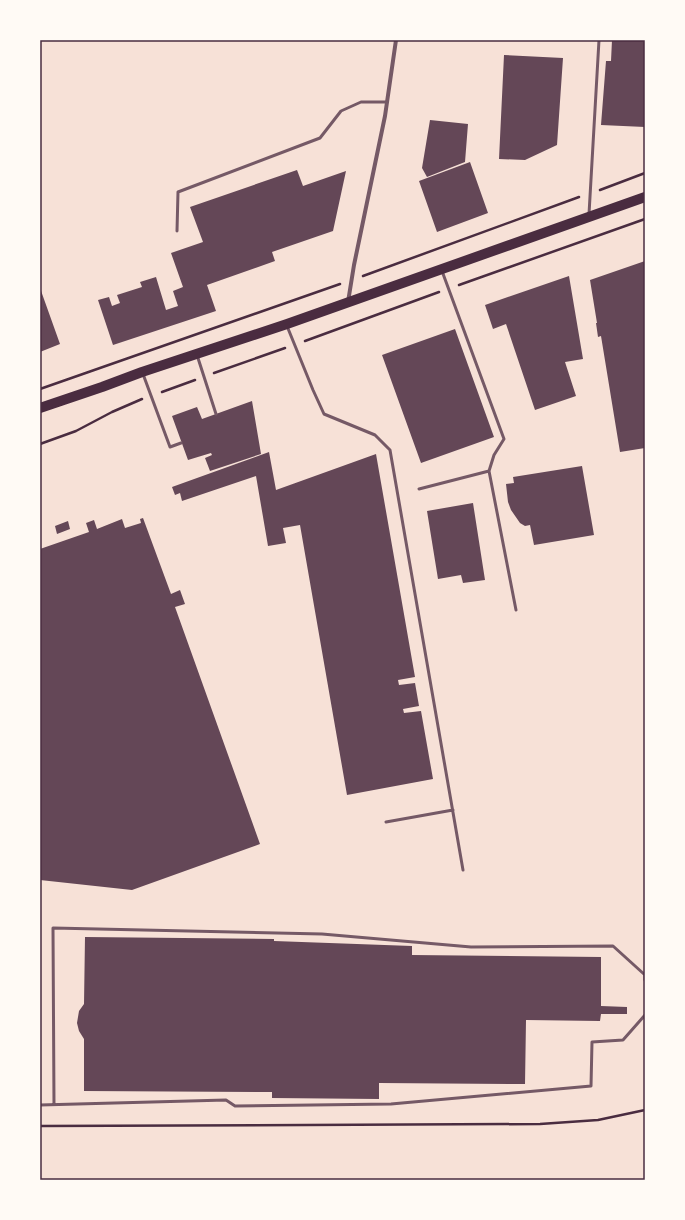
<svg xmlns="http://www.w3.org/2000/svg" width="685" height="1220" viewBox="0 0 685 1220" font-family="'Titillium Web',sans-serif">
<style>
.building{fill:#644757}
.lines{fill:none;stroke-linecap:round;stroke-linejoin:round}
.path{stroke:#4a2c40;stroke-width:2.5}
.service{stroke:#755966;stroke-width:3}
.minor{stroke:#755966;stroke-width:4}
.primary{stroke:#4a2c40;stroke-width:10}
.neatline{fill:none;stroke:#4a2c40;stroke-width:1.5}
</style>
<rect width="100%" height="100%" fill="#f7e1d7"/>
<path class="building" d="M 612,40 L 645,40 L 645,127 L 601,125 L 606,61 L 611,61 Z
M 504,55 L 563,58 L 557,145 L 525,160 L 499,159 Z
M 430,120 L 468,124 L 465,162 L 427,177 L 422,168 Z
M 470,162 L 488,213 L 437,232 L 419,181 Z
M 297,170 L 303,186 L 346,171 L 333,231 L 272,252 L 275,261 L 207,285 L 216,311 L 113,345 L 98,300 L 109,297 L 112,306 L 120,303 L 117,295 L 142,287 L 140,282 L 156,277 L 166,310 L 178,306 L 173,291 L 183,287 L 171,253 L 203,242 L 190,207 Z
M 645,261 L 645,448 L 620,452 L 601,336 L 598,337 L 596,323 L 597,323 L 590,280 Z
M 569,276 L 583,359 L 565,362 L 576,396 L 535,410 L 506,324 L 493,329 L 485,305 Z
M 40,288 L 60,344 L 40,352 Z
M 455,329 L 494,437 L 421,463 L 382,355 Z
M 252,401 L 261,454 L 210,471 L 205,458 L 212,455 L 211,453 L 188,460 L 172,416 L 197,407 L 202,419 Z
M 269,452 L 276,490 L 376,454 L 415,677 L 398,680 L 399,685 L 415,683 L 419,706 L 403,709 L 404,713 L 421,711 L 433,779 L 347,795 L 300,525 L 283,528 L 286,543 L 268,546 L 256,476 L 182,501 L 180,493 L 175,495 L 172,487 Z
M 582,466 L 594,535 L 534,545 L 530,525 L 525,526 L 520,523 L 511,510 L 508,502 L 506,484 L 514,483 L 513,477 Z
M 473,503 L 485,580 L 463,583 L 461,575 L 438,579 L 427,511 Z
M 143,518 L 171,594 L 180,590 L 185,604 L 175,607 L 260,844 L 132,890 L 40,880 L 40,549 L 89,532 L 86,523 L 94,520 L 97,529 L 122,519 L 125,528 L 141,523 L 140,519 Z
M 68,521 L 70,529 L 57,534 L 55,526 Z
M 85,937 L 274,939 L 274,941 L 412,946 L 412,955 L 601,957 L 601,1006 L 627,1007 L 627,1014 L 601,1014 L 600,1021 L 526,1020 L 525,1084 L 379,1083 L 379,1099 L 272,1098 L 272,1092 L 84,1091 L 84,1039 L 79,1031 L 77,1023 L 79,1011 L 84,1004 Z"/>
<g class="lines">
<path class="path" d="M 600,190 L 645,173
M 363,276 L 579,197
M 459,285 L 645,219
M 305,341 L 439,292
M 214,373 L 285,348
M 40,389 L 340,284
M 162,392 L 195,380
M 40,444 L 76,431 L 112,412 L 142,399
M 40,1126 L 540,1124 L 598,1120 L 645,1110"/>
<path class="service" d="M 589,214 L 599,40
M 177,231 L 178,192 L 320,138 L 341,111 L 361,102 L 387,102
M 442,271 L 504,439 L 494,455 L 489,471 L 516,610
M 287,326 L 313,390 L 324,414 L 375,435 L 390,450 L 463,870
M 197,355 L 216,414
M 143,374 L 170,447 L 181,443
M 419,489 L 489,471
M 386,822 L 453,810
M 40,1105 L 226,1100 L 235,1106 L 391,1104 L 591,1086 L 592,1042 L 623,1040 L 645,1015
M 54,1105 L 53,928 L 322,934 L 471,947 L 613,946 L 645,975 L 645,980"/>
<path class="minor" d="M 348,302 L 354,265 L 385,116 L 396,40"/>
<path class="primary" d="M 40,408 L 102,387 L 142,372 L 287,324 L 645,197"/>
</g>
<rect width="685" height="1220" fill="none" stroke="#fffaf5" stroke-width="82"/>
<rect x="41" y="41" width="603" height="1138" class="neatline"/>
</svg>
